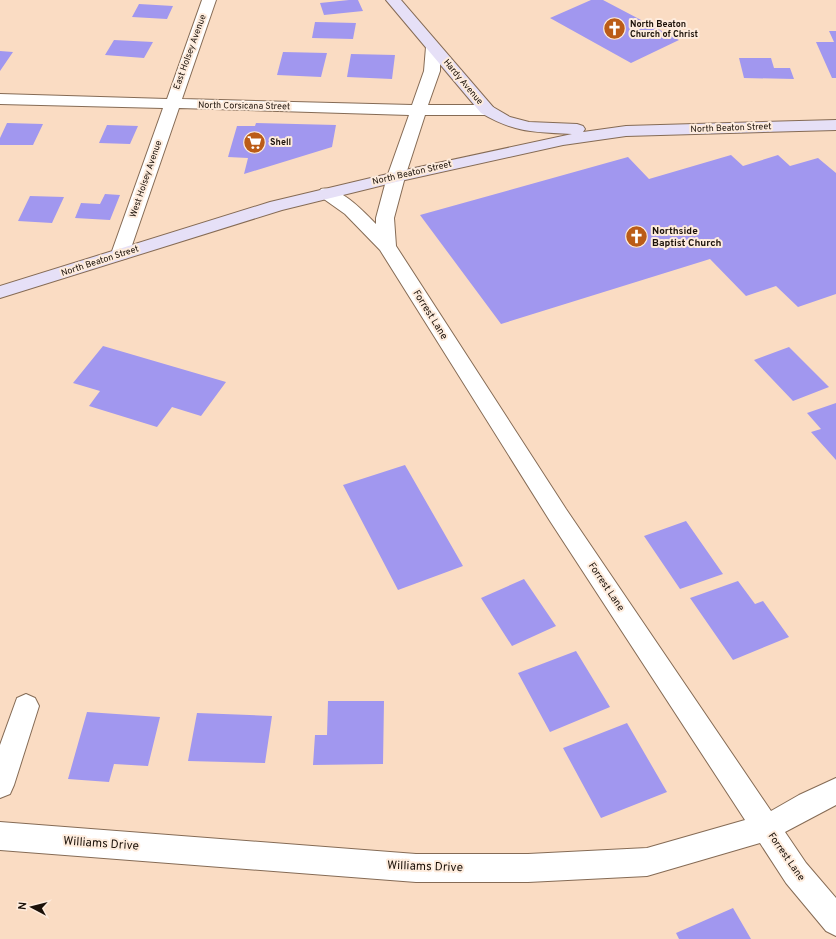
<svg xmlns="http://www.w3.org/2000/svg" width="836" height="939" viewBox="0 0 836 939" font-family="Overpass,sans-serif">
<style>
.building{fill:#a197ef}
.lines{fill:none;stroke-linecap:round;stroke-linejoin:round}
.street-casing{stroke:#856b55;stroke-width:2}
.secondary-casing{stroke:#856b55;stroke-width:2}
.street{fill:#fff;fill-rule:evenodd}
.secondary{fill:#e6e0f7;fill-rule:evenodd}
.labels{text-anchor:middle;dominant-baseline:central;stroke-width:4;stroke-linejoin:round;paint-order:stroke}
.far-poi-label{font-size:9px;font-weight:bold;fill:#1b1109;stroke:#feecdd;text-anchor:start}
.far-street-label{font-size:9px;fill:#1b1109;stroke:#feecdd}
.poi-label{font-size:10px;font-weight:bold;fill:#1b1109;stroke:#feecdd;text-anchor:start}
.street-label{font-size:10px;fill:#1b1109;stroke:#feecdd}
.near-street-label{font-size:12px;fill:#1b1109;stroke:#feecdd}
</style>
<rect width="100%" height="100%" fill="#fadcc3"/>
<path class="building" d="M 349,0 L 358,0 L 363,11 L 324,15 L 320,3 Z
M 591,0 L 603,0 L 679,40 L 631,63 L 550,18 Z
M 139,4 L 173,6 L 167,19 L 132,17 Z
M 315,22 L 356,23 L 353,39 L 312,38 Z
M 829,31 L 836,31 L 836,78 L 832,78 L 816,42 L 834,42 Z
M 114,40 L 153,42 L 144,58 L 105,55 Z
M 0,51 L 13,52 L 0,71 Z
M 283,52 L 327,53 L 321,77 L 277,75 Z
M 351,54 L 395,55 L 392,79 L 347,77 Z
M 739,58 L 771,58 L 774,68 L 790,68 L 794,79 L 744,78 Z
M 7,123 L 43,124 L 33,145 L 0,145 L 0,138 Z
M 256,123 L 336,125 L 332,147 L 244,174 L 248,158 L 228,157 L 237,126 L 255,126 Z
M 107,125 L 138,126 L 130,144 L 99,143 Z
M 731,155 L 743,166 L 778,155 L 790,166 L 818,158 L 836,173 L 836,294 L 798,307 L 776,286 L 746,296 L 710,259 L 501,324 L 420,215 L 628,157 L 649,179 Z
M 105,194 L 120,195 L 110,220 L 75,218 L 81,203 L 100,204 Z
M 30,196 L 64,197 L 52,223 L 18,221 Z
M 103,346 L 226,382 L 201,416 L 172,407 L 157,427 L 89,406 L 100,391 L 73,383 Z
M 789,347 L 829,387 L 793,401 L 754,360 Z
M 836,403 L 836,460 L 811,432 L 821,429 L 807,413 Z
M 405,465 L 463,566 L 398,590 L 343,485 Z
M 686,521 L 723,574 L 680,589 L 644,536 Z
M 524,579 L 556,626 L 512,646 L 481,598 Z
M 738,581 L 755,604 L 763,601 L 789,637 L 733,660 L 690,598 Z
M 576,651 L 610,707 L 550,732 L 518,673 Z
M 328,701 L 384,701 L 383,764 L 313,765 L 315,735 L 327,735 Z
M 87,712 L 160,717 L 148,766 L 114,764 L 109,782 L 68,779 Z
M 197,713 L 272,716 L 265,763 L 188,761 Z
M 627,723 L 667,792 L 601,818 L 563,748 Z
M 733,908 L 751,939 L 679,939 L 676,933 Z"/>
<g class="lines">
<defs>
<path id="street" d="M 202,0 L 216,0 L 182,99 L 412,105 L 424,71 L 426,47 L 428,44 L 433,43 L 438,44 L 440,47 L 440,71 L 428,105 L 487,105 L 493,107 L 495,110 L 493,113 L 487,115 L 425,115 L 405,177 L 394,218 L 396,246 L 566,509 L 771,811 L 799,795 L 836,778 L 836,805 L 785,832 L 806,863 L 836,898 L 836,936 L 826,931 L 786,883 L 760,843 L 647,876 L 528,882 L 416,882 L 0,850 L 0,822 L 416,854 L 528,854 L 647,848 L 745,820 L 550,521 L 380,250 L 345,214 L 321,197 L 318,193 L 321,189 C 339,185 364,212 376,224 L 376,218 L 387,177 L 409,115 L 179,108 L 129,254 L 127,258 L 120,260 L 113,258 L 111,254 L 163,108 L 0,104 L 0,94 L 167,99 Z
M 26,694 L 35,698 L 39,706 L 14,785 L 10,794 L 0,798 L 0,745 L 17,698 Z"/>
<path id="secondary" d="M 386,0 L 401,0 L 493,107 L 510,117 L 529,122 L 577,124 L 583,126 L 585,129 L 583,132 L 626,126 L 836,120 L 836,130 L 626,136 L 563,145 L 396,182 L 282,210 L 0,298 L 0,286 L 270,202 L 396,172 L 572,134 C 535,132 515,133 481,113 Z"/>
</defs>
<use href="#street" class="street-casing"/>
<use href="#secondary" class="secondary-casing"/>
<use href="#street" class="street"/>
<use href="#secondary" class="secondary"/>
</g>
<defs>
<symbol id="church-disc" viewBox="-11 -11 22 22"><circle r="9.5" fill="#bb5c17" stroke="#feecdd"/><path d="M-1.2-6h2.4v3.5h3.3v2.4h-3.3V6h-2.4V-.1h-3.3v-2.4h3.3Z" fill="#fff"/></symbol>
<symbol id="supermarket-disc" viewBox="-11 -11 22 22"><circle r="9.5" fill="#bb5c17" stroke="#feecdd"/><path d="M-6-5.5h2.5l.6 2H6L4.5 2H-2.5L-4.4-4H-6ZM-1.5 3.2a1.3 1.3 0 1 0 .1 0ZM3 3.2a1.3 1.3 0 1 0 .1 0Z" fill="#fff"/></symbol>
</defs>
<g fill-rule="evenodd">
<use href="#church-disc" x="602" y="16" width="25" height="25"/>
<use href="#supermarket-disc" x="242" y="130" width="25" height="25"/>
<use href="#church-disc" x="624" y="224" width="25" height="25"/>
</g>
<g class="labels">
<g class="far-poi-label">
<text x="630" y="24">North Beaton<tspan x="630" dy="10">Church of Christ</tspan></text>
<text x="270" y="142">Shell</text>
</g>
<g class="far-street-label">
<text transform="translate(190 52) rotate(-70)">East Holsey Avenue</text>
<text transform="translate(463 82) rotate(50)">Hardy Avenue</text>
<text transform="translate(244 106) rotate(1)">North Corsicana Street</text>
<text transform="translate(731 128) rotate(-2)">North Beaton Street</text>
<text transform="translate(412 173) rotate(-13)">North Beaton Street</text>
<text transform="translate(146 179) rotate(-71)">West Holsey Avenue</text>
<text transform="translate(100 261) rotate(-18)">North Beaton Street</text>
</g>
<g class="poi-label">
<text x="652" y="231">Northside<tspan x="652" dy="12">Baptist Church</tspan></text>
</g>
<g class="street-label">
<text transform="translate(430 315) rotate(58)">Forrest Lane</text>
<text transform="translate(606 587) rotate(56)">Forrest Lane</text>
<text transform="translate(786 857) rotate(55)">Forrest Lane</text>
</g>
<g class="near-street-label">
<text transform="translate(101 844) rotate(4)">Williams Drive</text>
<text transform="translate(425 867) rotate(2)">Williams Drive</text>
</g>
</g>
<g transform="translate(32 907) rotate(277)" stroke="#feecdd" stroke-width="3" paint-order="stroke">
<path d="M0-3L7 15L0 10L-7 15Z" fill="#1b1109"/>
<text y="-6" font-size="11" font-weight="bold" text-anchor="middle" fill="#1b1109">N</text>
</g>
</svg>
